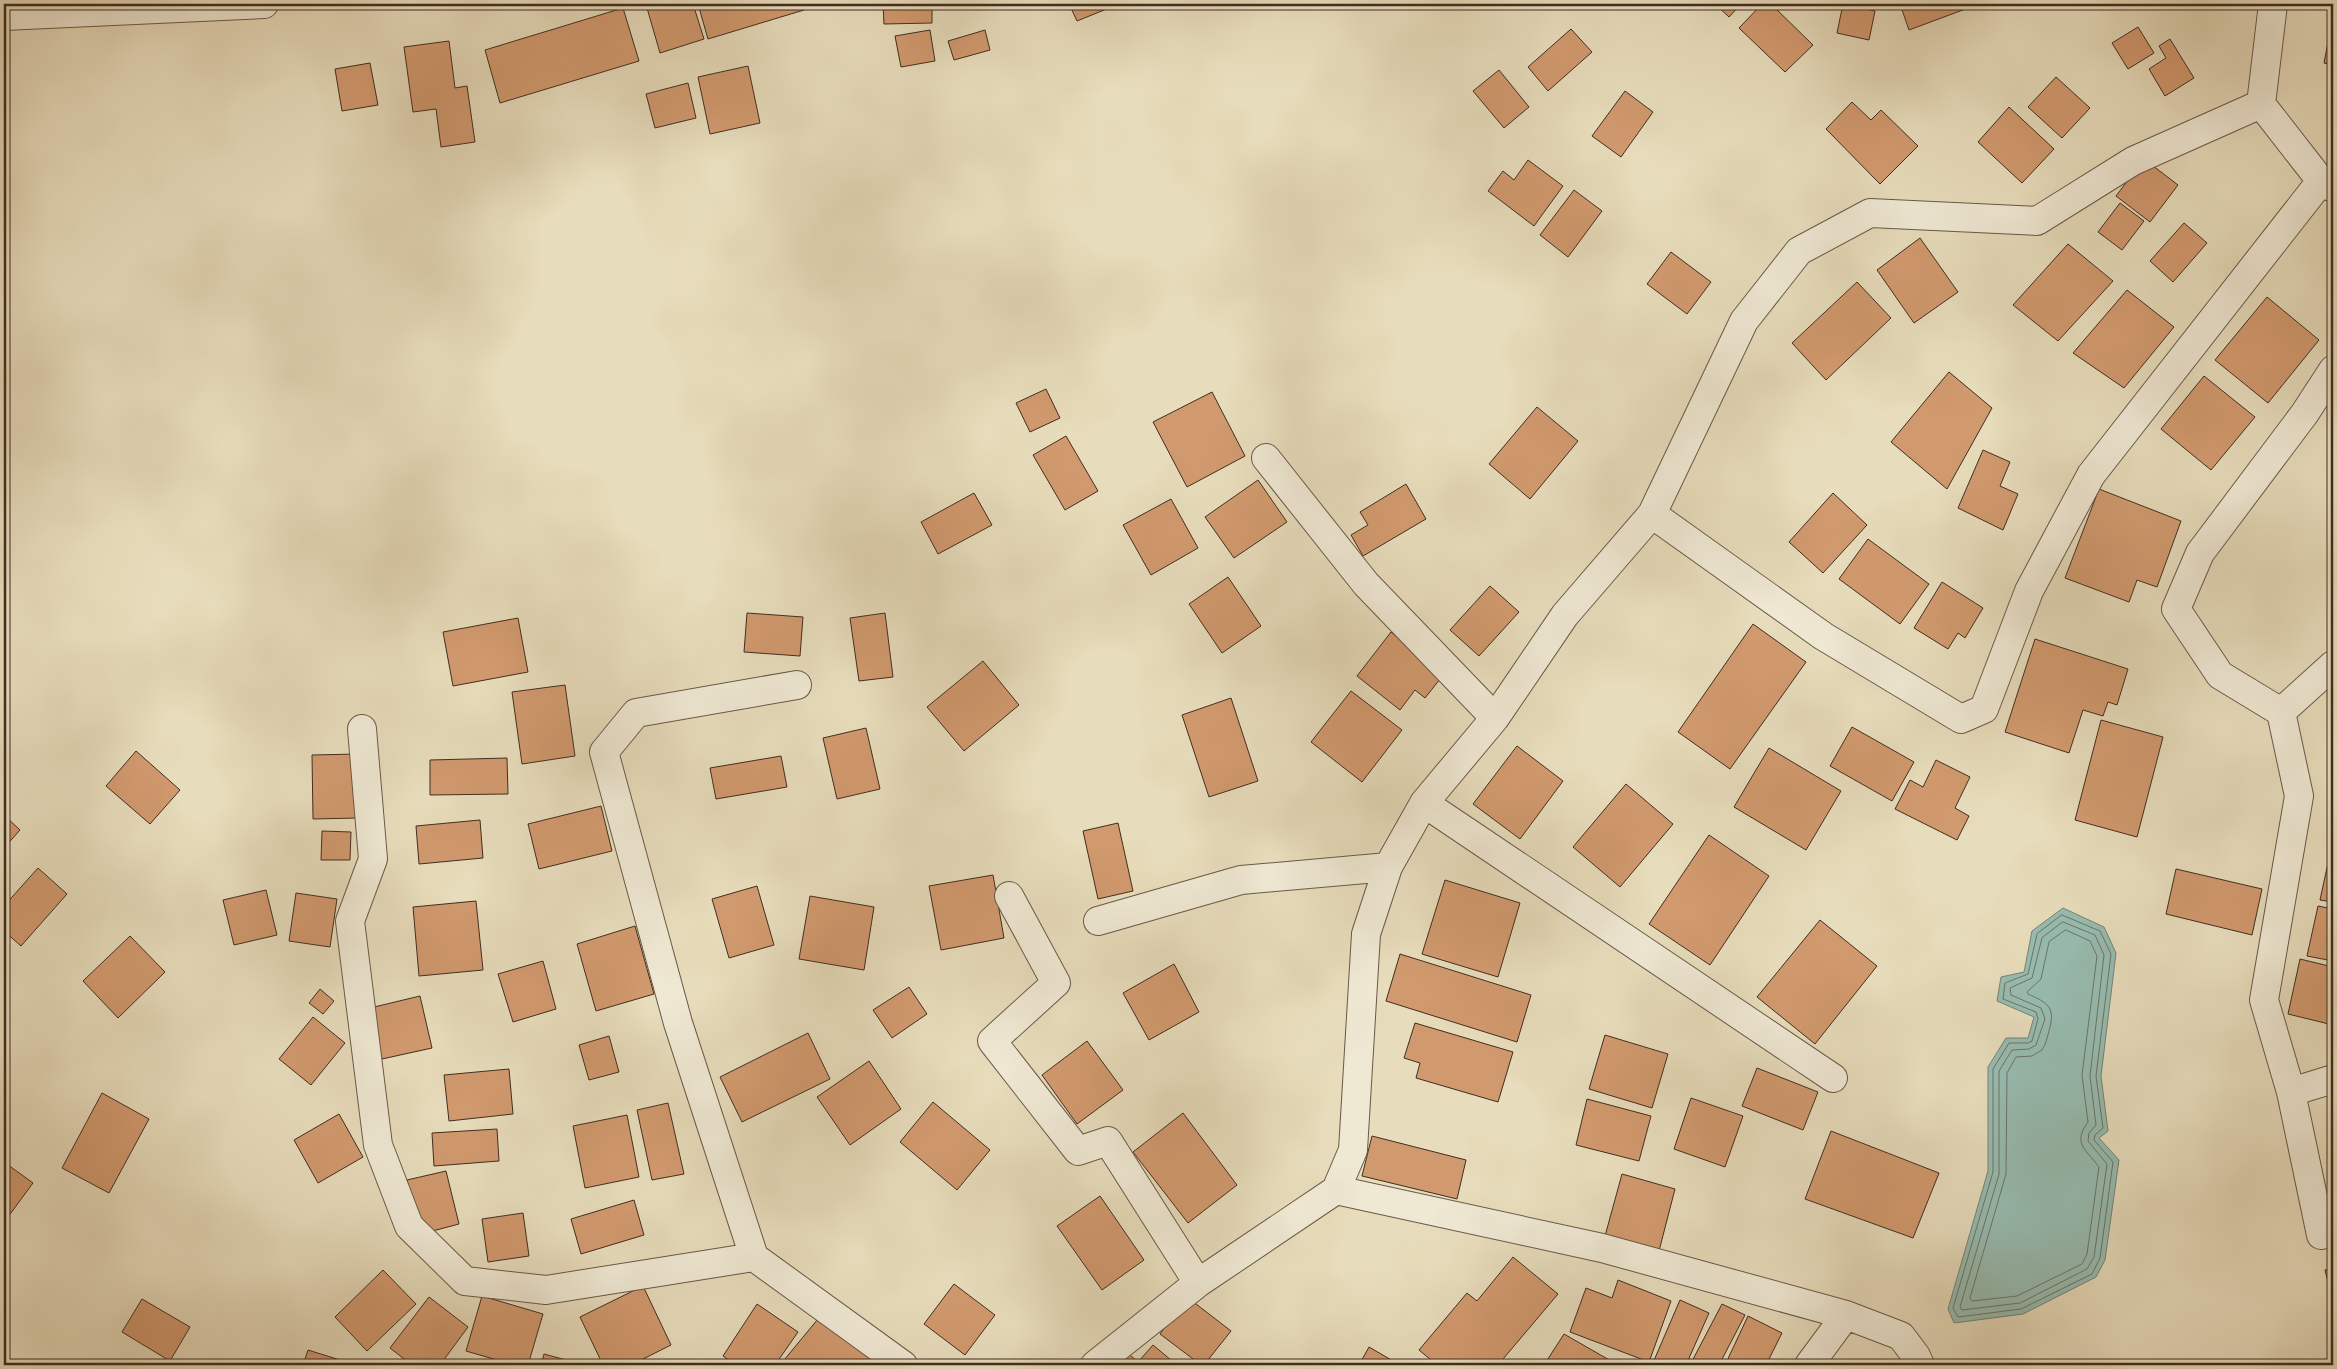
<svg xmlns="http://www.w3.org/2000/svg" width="2337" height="1369" viewBox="0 0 2337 1369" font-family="Vollkorn,serif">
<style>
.water{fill:#97bcb0;stroke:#758377}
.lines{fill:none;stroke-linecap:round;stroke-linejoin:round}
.shore{stroke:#6c7468;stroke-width:1}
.building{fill:#d1996e;stroke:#412d21}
.street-casing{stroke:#6a5948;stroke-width:30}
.street{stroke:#efe8d3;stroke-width:28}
</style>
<rect width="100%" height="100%" fill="#e7dcbb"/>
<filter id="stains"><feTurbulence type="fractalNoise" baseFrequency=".004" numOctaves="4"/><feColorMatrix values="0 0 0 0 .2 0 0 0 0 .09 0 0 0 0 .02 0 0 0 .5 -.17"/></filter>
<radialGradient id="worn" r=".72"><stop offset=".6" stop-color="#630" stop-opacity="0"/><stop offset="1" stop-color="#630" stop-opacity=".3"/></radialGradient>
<path class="water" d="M 2063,908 L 2104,927 L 2116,953 L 2101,1076 L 2108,1131 L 2099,1138 L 2119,1160 L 2105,1260 L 2096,1277 L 2023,1314 L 1954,1323 L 1948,1309 L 1988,1171 L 1988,1067 L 2006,1038 L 2028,1038 L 2034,1017 L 1997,1001 L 2001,977 L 2024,972 L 2032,931 Z"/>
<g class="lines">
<path class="shore" d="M 2062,915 L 2100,931 L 2111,954 L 2096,1076 L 2103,1128 L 2095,1135 L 2094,1140 L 2113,1162 L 2100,1258 L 2092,1274 L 2021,1309 L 1958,1317 L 1953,1308 L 1993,1172 L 1993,1069 L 2009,1043 L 2028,1043 L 2032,1041 L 2038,1019 L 2036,1012 L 2003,999 L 2005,983 L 2028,974 L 2037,934 Z
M 2063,922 L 2095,935 L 2104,955 L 2090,1076 L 2096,1125 L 2089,1133 L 2088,1141 L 2107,1164 L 2094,1257 L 2087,1269 L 2020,1303 L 1962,1310 L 1960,1307 L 1999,1174 L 1999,1071 L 2012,1050 L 2029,1049 L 2036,1045 L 2045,1019 L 2041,1008 L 2011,995 L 2010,988 L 2032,978 L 2042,938 Z
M 2066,930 L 2090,941 L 2097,956 L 2082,1075 L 2088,1122 C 2072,1144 2086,1149 2099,1167 L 2087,1254 L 2082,1264 L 2017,1296 L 1972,1301 L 1970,1298 L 2006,1174 L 2007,1073 L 2016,1057 L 2032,1056 L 2042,1050 C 2046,1044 2047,1038 2049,1031 C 2056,1007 2048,1003 2028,994 L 2027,992 L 2041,979 L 2049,942 Z"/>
</g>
<path class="building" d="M 660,4 L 693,4 L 704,39 L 660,53 L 647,8 Z
M 698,4 L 802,4 L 804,10 L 708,39 Z
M 883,4 L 932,4 L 932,23 L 884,24 Z
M 1069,4 L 1113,4 L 1114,6 L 1077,21 Z
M 1715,4 L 1741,4 L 1729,17 Z
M 1762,4 L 1771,4 L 1813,45 L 1785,72 L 1739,28 Z
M 1843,4 L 1875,11 L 1869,40 L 1837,33 Z
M 1900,4 L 1979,4 L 1909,30 Z
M 623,8 L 639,61 L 500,103 L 485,50 Z
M 2138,27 L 2154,53 L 2128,69 L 2112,43 Z
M 1571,29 L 1592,52 L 1548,91 L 1528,67 Z
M 930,30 L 935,61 L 901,67 L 895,36 Z
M 985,30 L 990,50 L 954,60 L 948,41 Z
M 2329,37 L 2333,38 L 2333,65 L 2324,63 Z
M 2170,39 L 2194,78 L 2165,96 L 2149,69 L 2166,58 L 2159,46 Z
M 449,41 L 455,88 L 467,86 L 475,142 L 441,147 L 436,109 L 413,112 L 404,47 Z
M 370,63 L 378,105 L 342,111 L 335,69 Z
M 748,66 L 760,123 L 710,134 L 698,77 Z
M 1499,70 L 1529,107 L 1504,128 L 1473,91 Z
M 2056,77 L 2090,108 L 2062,138 L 2028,107 Z
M 688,83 L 696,118 L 655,128 L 646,94 Z
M 1625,91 L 1653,112 L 1621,157 L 1592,136 Z
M 1852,102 L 1871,120 L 1881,110 L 1918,146 L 1880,184 L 1826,129 Z
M 2009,107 L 2054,149 L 2022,183 L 1978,142 Z
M 2144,159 L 2178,185 L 2150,222 L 2116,196 Z
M 1528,160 L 1563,186 L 1534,226 L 1488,191 L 1503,171 L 1514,180 Z
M 1574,190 L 1602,211 L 1568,257 L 1540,235 Z
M 2120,203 L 2144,221 L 2122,250 L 2098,232 Z
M 2184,223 L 2207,243 L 2173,282 L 2150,261 Z
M 1920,238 L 1958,292 L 1914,323 L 1877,270 Z
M 2068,244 L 2113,281 L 2058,341 L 2013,305 Z
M 1671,252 L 1711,282 L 1687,314 L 1647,284 Z
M 1857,282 L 1891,318 L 1826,380 L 1792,343 Z
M 2127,290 L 2174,327 L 2124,388 L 2073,353 Z
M 2267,297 L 2319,340 L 2268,403 L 2215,360 Z
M 1949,372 L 1992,408 L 1947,489 L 1891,442 Z
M 2204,376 L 2255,417 L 2211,470 L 2161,429 Z
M 1046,389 L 1060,418 L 1030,432 L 1016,403 Z
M 1212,392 L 1245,456 L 1187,487 L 1153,422 Z
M 1537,407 L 1578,441 L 1530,499 L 1489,464 Z
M 1066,436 L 1098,491 L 1065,510 L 1033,455 Z
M 1983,450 L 2010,462 L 2000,486 L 2018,494 L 2003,530 L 1958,508 Z
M 1258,480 L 1287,522 L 1234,558 L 1205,517 Z
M 1406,484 L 1426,519 L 1363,556 L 1351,535 L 1368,525 L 1360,512 Z
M 2099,489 L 2181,521 L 2157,587 L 2137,580 L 2129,602 L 2065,578 Z
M 974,493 L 992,525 L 938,554 L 921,522 Z
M 1833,493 L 1867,525 L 1823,573 L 1789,542 Z
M 1171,499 L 1198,548 L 1151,575 L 1123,525 Z
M 1868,539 L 1929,584 L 1900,624 L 1839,579 Z
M 1228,577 L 1261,626 L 1222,653 L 1189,604 Z
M 1942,582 L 1983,608 L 1965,638 L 1958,633 L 1948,649 L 1914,628 Z
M 1490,586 L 1519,612 L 1479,656 L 1450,630 Z
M 747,613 L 803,617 L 800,656 L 744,652 Z
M 885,613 L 893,677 L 859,681 L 850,618 Z
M 518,618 L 528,672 L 453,686 L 443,632 Z
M 1753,624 L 1806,662 L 1730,769 L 1678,732 Z
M 1391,632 L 1444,674 L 1425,698 L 1415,690 L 1400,710 L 1357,676 Z
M 2035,639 L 2128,669 L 2117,705 L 2108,702 L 2103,716 L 2083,710 L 2069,753 L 2005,732 Z
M 983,661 L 1019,705 L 964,751 L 927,707 Z
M 565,685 L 575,756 L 522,764 L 512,692 Z
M 1351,691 L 1402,730 L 1362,782 L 1311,742 Z
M 1231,698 L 1258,781 L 1209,797 L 1182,715 Z
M 2101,720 L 2163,737 L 2137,837 L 2075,820 Z
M 1852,727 L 1914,762 L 1892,801 L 1830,766 Z
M 866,728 L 880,789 L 837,799 L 823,738 Z
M 1517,746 L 1563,781 L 1520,839 L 1473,804 Z
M 1769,748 L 1841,791 L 1806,850 L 1734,807 Z
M 136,751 L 180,790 L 150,824 L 106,786 Z
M 357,754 L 358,818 L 313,819 L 312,755 Z
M 781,756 L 787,787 L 716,799 L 710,768 Z
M 507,758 L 508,794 L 430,795 L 430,760 Z
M 1936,760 L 1970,777 L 1955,808 L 1969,816 L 1957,840 L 1895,809 L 1910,780 L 1923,787 Z
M 1626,784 L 1673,824 L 1620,887 L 1573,847 Z
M 601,806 L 612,851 L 539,869 L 528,824 Z
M 4,815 L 20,830 L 4,848 Z
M 480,820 L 483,858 L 419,864 L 416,826 Z
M 1118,823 L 1133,891 L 1098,899 L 1083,831 Z
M 322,831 L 351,832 L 350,860 L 321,860 Z
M 1709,835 L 1769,876 L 1710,965 L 1649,924 Z
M 2333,837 L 2333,859 L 2329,858 Z
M 2328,863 L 2333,864 L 2333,902 L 2320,900 Z
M 38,868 L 67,894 L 21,946 L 4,931 L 4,906 Z
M 2176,869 L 2262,889 L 2252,935 L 2166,914 Z
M 993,875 L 1004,938 L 941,950 L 929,886 Z
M 1445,880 L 1520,903 L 1498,977 L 1422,954 Z
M 757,886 L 774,945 L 729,958 L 712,899 Z
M 266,890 L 277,935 L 234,945 L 223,900 Z
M 296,893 L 337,899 L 330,947 L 289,941 Z
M 810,896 L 874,907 L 864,970 L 799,959 Z
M 476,901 L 483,970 L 419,976 L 413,907 Z
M 2318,906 L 2333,909 L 2333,961 L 2307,956 Z
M 1820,920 L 1877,966 L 1815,1044 L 1757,997 Z
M 635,926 L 654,994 L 596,1011 L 577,944 Z
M 130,936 L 165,972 L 118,1018 L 83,981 Z
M 1400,954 L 1531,995 L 1517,1042 L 1386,1001 Z
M 2300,959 L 2333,967 L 2333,1025 L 2288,1014 Z
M 543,961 L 556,1009 L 513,1022 L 498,974 Z
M 1174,964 L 1199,1012 L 1149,1040 L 1123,993 Z
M 909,987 L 927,1014 L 892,1038 L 873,1010 Z
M 320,989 L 334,1001 L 323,1014 L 309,1003 Z
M 420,996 L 432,1048 L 382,1059 L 370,1008 Z
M 313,1017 L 345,1043 L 311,1085 L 279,1059 Z
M 1415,1023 L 1513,1052 L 1498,1102 L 1416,1078 L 1420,1063 L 1404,1058 Z
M 808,1033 L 830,1079 L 742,1122 L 720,1077 Z
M 1605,1035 L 1668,1054 L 1652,1108 L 1589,1089 Z
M 609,1036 L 619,1072 L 589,1080 L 579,1045 Z
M 1087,1041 L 1123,1090 L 1077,1124 L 1042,1075 Z
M 869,1061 L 901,1109 L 850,1145 L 817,1097 Z
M 1757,1068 L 1818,1092 L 1803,1130 L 1742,1106 Z
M 509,1069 L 513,1114 L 449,1121 L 444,1075 Z
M 102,1093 L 149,1119 L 109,1193 L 62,1168 Z
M 1691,1098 L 1743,1116 L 1725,1167 L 1674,1149 Z
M 1587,1099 L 1651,1116 L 1639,1161 L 1576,1145 Z
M 933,1102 L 990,1150 L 957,1190 L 900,1142 Z
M 668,1103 L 684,1174 L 652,1180 L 637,1110 Z
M 1183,1113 L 1237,1185 L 1188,1223 L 1133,1152 Z
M 339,1114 L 363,1157 L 318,1183 L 294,1140 Z
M 627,1115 L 639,1177 L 585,1188 L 573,1126 Z
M 497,1129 L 499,1161 L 434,1166 L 432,1133 Z
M 1831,1131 L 1939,1173 L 1913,1238 L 1805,1199 Z
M 1372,1136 L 1466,1160 L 1457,1199 L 1362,1176 Z
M 4,1162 L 33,1183 L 5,1221 L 4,1220 Z
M 446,1171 L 459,1224 L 421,1234 L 407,1180 Z
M 1622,1174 L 1675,1189 L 1659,1251 L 1605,1236 Z
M 1100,1196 L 1144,1260 L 1102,1290 L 1057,1226 Z
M 634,1200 L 644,1235 L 581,1254 L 571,1219 Z
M 523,1213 L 529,1256 L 488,1262 L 482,1219 Z
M 1513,1257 L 1558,1294 L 1498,1365 L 1437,1365 L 1419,1350 L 1467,1293 L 1477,1301 Z
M 2333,1268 L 2333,1302 L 2325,1270 Z
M 383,1270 L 416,1304 L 367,1351 L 335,1317 Z
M 1618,1280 L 1671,1301 L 1649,1362 L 1570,1332 L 1586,1288 L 1612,1298 Z
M 954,1284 L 995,1315 L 965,1355 L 924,1324 Z
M 643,1286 L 671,1345 L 631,1365 L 603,1365 L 580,1317 Z
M 482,1296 L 543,1314 L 528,1365 L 514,1365 L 466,1351 Z
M 429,1297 L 468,1327 L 440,1365 L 412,1365 L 390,1348 Z
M 1187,1297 L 1231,1331 L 1204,1365 L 1201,1365 L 1160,1334 Z
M 142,1299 L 190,1327 L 170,1361 L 122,1332 Z
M 1680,1300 L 1709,1313 L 1686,1365 L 1652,1365 Z
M 757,1304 L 798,1332 L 775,1365 L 736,1365 L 723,1356 Z
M 1722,1304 L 1745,1315 L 1719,1365 L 1690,1365 Z
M 827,1308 L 883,1355 L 875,1365 L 780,1365 Z
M 1748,1316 L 1782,1333 L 1766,1365 L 1725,1365 Z
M 1564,1334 L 1618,1365 L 1544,1365 Z
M 1153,1345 L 1177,1365 L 1119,1365 L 1129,1354 L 1138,1362 Z
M 1369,1347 L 1400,1365 L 1359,1365 Z
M 308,1350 L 356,1365 L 303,1365 Z
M 544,1354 L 577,1363 L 577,1365 L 541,1365 Z"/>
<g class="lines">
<defs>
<path id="street" d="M 4,16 L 264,4
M 2261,104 L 2321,181
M 1266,458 L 1366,584 L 1495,718
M 1652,514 L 1823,636 L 1961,719 L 1984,709 L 2029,591 L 2091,475 L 2321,181 L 2333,188
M 797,685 L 636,713 L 604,752 L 678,1023 L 754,1257 L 903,1365
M 2281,712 L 2333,665
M 362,729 L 373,859 L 350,921 L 378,1145 L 409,1226 L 465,1281 L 546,1290 L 754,1257
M 1424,803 L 1833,1078
M 1009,896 L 1056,983 L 992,1041 L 1078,1151 L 1108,1141 L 1198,1283
M 1098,921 L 1241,880 L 1388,867
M 2291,1092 L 2333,1079
M 1336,1190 L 1602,1248 L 1846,1315 L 1901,1336 L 1916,1356 L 1920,1365
M 2321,1235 L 2291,1092 L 2264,1000 L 2299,796 L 2281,712 L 2220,675 L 2176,609 L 2200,553 L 2305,413 L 2333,370
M 1095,1365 L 1198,1283 L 1336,1190 L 1353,1150 L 1366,934 L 1388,867 L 1424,803 L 1495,718 L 1565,615 L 1652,514 L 1744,321 L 1799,251 L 1870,213 L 2037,221 L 2133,161 L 2261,104 L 2273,4
M 1809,1365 L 1846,1315"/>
</defs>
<use href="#street" class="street-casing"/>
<use href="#street" class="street"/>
</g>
<rect width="2337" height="1369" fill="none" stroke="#e7dcbb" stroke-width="20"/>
<rect x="5" y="5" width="2327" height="1359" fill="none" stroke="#412d21" stroke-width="2.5"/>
<rect x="10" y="10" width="2317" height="1349" fill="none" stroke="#412d21"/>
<rect width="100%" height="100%" filter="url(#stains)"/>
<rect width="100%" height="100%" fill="url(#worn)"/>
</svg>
